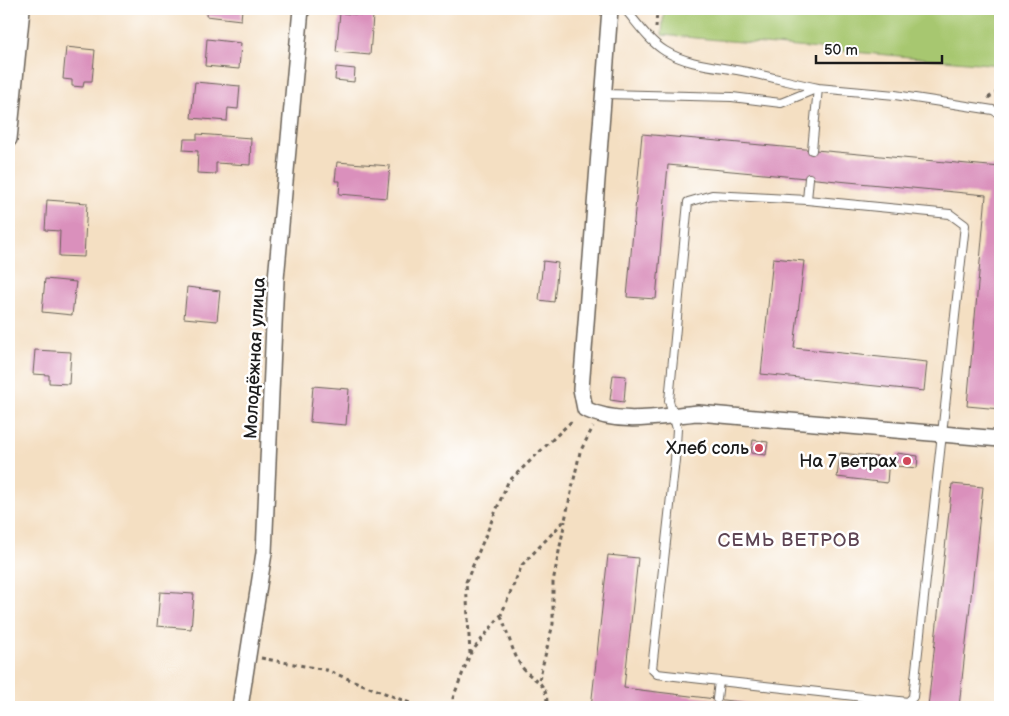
<svg xmlns="http://www.w3.org/2000/svg" width="1009" height="716" viewBox="0 0 1009 716" font-family="'Balsamiq Sans',sans-serif">
<style>
.green{fill:#a7c770;stroke:#627246}
.building{fill:#da90bc}
.lines{fill:none;stroke-linecap:round;stroke-linejoin:round}
.lane-casing{stroke:#686056;stroke-width:10}
.street-casing{stroke:#686056;stroke-width:18}
.path{stroke:#686056;stroke-width:3;stroke-dasharray:4 4;stroke-linecap:butt}
.lane{stroke:#fff;stroke-width:8}
.street{stroke:#fff;stroke-width:15}
.poi-dot{fill:#d1495b;stroke:#fff;stroke-width:2}
.labels{text-anchor:middle;dominant-baseline:central;stroke-width:5;stroke-linejoin:round;paint-order:stroke}
.street-label{font-size:18px;fill:#1c1c1c;stroke:#fff}
.poi-label{font-size:18px;fill:#1c1c1c;stroke:#fff;text-anchor:end}
.neighbourhood-label{font-size:19px;letter-spacing:1px;fill:#5e4554;stroke:#fff}
</style>
<rect width="100%" height="100%" fill="#fff"/>
<filter id="ink" filterUnits="userSpaceOnUse"><feTurbulence type="fractalNoise" baseFrequency=".02" numOctaves="2"/><feDisplacementMap in="SourceGraphic" scale="10" xChannelSelector="R" yChannelSelector="G"/><feConvolveMatrix kernelMatrix="1 2 1 2 8 2 1 2 1" color-interpolation-filters="sRGB"/></filter>
<filter id="wash" filterUnits="userSpaceOnUse"><feTurbulence type="fractalNoise" baseFrequency=".0096" numOctaves="4" result="noise"/><feDisplacementMap in="SourceGraphic" scale="20" xChannelSelector="R" yChannelSelector="G"/><feGaussianBlur stdDeviation="1.12" result="paint"/><feColorMatrix in="noise" values="0 0 0 0 0 0 0 0 0 0 0 0 0 0 0 0 0 1.4 0 .05"/><feComposite in="paint" operator="in"/></filter>
<g filter="url(#wash)">
<rect width="100%" height="100%" fill="#f4dfc2"/>
<path class="green" d="M 664,9 L 1000,9 L 1000,65 L 662,35 Z"/>
<g id="blocks">
<path class="building" d="M 207,9 L 242,9 L 241,20 L 206,16 Z
M 340,13 L 373,16 L 370,55 L 336,52 Z
M 207,39 L 241,43 L 239,69 L 205,66 Z
M 66,47 L 95,50 L 92,81 L 84,81 L 83,87 L 72,86 L 72,80 L 63,79 Z
M 336,67 L 355,69 L 354,82 L 335,80 Z
M 195,82 L 240,86 L 238,109 L 228,108 L 227,121 L 191,118 Z
M 197,134 L 251,138 L 250,165 L 216,163 L 216,174 L 197,173 L 198,151 L 183,150 L 184,139 L 197,139 Z
M 642,134 L 1000,167 L 1000,409 L 967,406 L 986,195 L 668,165 L 656,299 L 627,297 Z
M 337,162 L 390,166 L 387,198 L 339,194 L 340,181 L 335,181 Z
M 47,200 L 87,203 L 84,257 L 59,256 L 60,231 L 45,230 Z
M 773,258 L 804,261 L 794,348 L 927,362 L 924,391 L 761,374 Z
M 543,261 L 558,263 L 554,302 L 539,300 Z
M 45,279 L 76,282 L 72,315 L 42,312 Z
M 187,287 L 220,291 L 217,321 L 184,318 Z
M 35,350 L 71,352 L 69,384 L 49,383 L 49,375 L 33,374 Z
M 613,375 L 626,376 L 624,402 L 610,400 Z
M 313,386 L 349,389 L 346,425 L 310,422 Z
M 753,440 L 768,442 L 766,455 L 751,453 Z
M 840,453 L 889,458 L 887,483 L 837,477 Z
M 897,453 L 918,456 L 917,468 L 896,466 Z
M 952,484 L 983,487 L 959,707 L 928,707 Z
M 608,555 L 638,558 L 624,688 L 781,707 L 591,707 Z
M 160,592 L 194,594 L 191,629 L 157,626 Z"/>
</g>
</g>
<g filter="url(#ink)">
<use href="#blocks" fill-opacity="0" stroke="#686056" stroke-width="1"/>
<g class="lines">
<defs>
<path id="lane" d="M 625,9 C 637,23 649,41 665,51 C 690,66 719,66 747,72 C 771,77 794,83 818,88 L 812,150
M 604,94 L 732,97 L 781,103 L 818,88 L 895,95 L 993,110 L 1000,114
M 712,195 L 807,200 L 950,214 L 965,225 L 913,697 L 908,702 L 657,674 L 652,669 L 675,460 L 677,429 L 669,401 L 688,202 Z
M 807,200 L 809,178
M 717,699 L 719,681"/>
<path id="street" d="M 610,9 L 581,389 L 585,409 C 620,426 661,416 698,413 L 1000,439
M 9,139 L 22,9
M 240,707 L 264,553 L 276,279 L 301,9"/>
</defs>
<use href="#lane" class="lane-casing"/>
<use href="#street" class="street-casing"/>
<path class="path" d="M 656,28 L 657,9
M 988,98 L 1000,90
M 501,616 C 507,630 513,655 522,667 C 533,682 548,680 547,707
M 470,654 L 466,582 L 508,482 L 574,419
M 261,658 L 326,670 L 420,707
M 539,680 L 553,624 L 553,582 L 565,521
M 454,707 L 453,698 L 470,654 L 501,615 L 522,565 L 565,520 L 580,452 L 593,427"/>
<use href="#lane" class="lane"/>
<use href="#street" class="street"/>
</g>
</g>
<g class="poi-dot">
<circle cx="759" cy="448" r="5"/>
<circle cx="907" cy="461" r="5"/>
</g>
<g class="labels">
<g class="street-label">
<text transform="translate(255 358) rotate(-87)">Молодёжная улица</text>
</g>
<g class="poi-label">
<text x="749" y="448">Хлеб соль</text>
<text x="897" y="461">На 7 ветрах</text>
</g>
<g class="neighbourhood-label">
<text x="789" y="540">СЕМЬ ВЕТРОВ</text>
</g>
</g>
<rect width="1009" height="716" fill="none" stroke="#fff" stroke-width="30"/>
<path d="M816 55v8h126v-8" fill="none" stroke="#1c1c1c" stroke-width="2.5"/>
<text x="824" y="55" font-size="15" fill="#1c1c1c" stroke="#ffffff" stroke-width="4" paint-order="stroke">50 m</text>
</svg>
